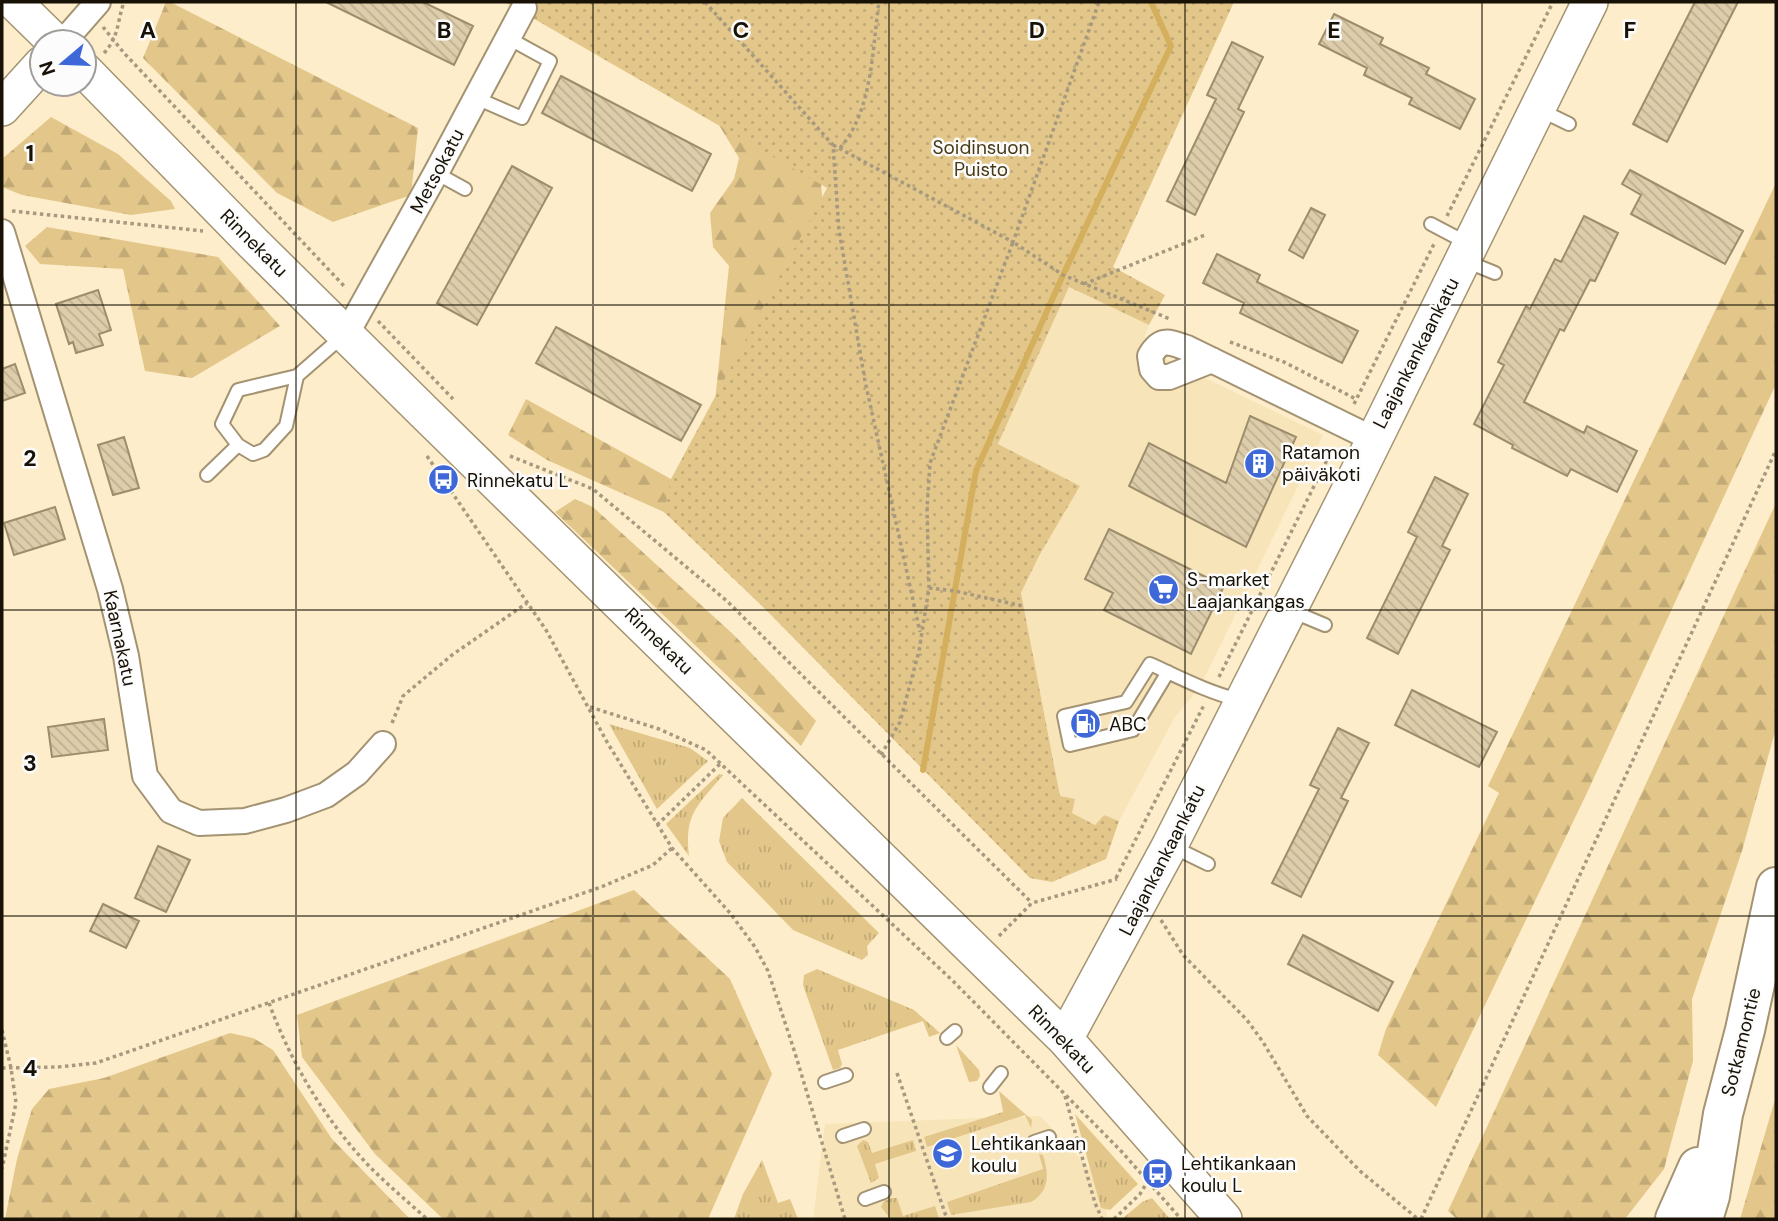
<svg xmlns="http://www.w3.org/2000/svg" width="1778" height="1221" viewBox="0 0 1778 1221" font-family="'DM Sans',sans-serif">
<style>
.built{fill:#f8e4b9}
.grass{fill:url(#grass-tufts)}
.forest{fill:url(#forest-firs)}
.park{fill:url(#park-dots)}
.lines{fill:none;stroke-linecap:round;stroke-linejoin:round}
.stream{stroke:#d4af5d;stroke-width:6}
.building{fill:url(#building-back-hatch);stroke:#9c8d6c;stroke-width:2}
.lane-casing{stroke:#a39372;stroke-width:16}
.street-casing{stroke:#a39372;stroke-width:28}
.secondary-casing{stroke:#a39372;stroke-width:38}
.highway-casing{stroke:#a39372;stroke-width:42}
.path{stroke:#a6997f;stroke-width:3.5;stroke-dasharray:3.5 3.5;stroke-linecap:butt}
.lane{stroke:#fff;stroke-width:12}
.street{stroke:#fff;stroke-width:24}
.secondary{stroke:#fff;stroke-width:35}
.highway{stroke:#fff;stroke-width:38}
.grid{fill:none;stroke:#181206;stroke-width:2;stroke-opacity:0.55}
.labels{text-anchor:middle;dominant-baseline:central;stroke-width:5;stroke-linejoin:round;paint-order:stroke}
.park-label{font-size:19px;fill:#493916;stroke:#fcfcfc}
.street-label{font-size:19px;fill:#181206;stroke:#fcfcfc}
.poi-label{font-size:19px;fill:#181206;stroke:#fcfcfc;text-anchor:start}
.grid-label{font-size:23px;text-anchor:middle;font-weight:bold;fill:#181206;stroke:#fcfcfc;stroke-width:5;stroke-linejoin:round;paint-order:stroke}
</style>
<defs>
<pattern id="grass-tufts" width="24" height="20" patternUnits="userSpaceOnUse" patternTransform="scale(1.75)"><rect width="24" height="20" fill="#e3c78a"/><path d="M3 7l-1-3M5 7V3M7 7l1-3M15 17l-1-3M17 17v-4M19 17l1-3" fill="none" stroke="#c2aa76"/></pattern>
<pattern id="forest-firs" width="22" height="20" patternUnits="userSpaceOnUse" patternTransform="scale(1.75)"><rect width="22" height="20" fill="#e3c78a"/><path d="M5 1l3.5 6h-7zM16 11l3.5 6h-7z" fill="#c2aa76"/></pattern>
<pattern id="park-dots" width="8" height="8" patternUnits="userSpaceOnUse" patternTransform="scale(1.75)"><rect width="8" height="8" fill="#e3c78a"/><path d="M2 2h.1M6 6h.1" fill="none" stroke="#c2aa76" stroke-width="1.8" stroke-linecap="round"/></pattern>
<pattern id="building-back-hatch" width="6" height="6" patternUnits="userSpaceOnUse" patternTransform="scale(1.75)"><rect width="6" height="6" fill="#ddcdaa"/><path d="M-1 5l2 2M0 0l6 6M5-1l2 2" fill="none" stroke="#bdaf91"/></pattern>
</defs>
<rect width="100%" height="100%" fill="#feedca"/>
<path class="built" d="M 1069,287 L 1149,325 L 1141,347 L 1323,435 L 1200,687 L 1175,717 L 1119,821 L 1104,815 L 1095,825 L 1072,813 L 1060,796 L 1021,593 L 1039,556 L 1080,486 L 998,444 Z
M 1040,1116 L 1104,1184 L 1107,1219 L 813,1219 L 825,1124 Z"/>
<path class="grass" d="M 609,724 L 690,748 L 708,761 L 657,809 Z
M 719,774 L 723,775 C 698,805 684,814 689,856 L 666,824 Z
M 742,798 L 879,933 L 867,946 L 868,955 L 862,960 L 793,930 L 727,862 L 719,841 L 723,818 Z
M 817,969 L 914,1010 L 940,1033 L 929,1037 L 923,1021 L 838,1050 L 842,1064 L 840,1068 L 833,1070 L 803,985 L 804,975 Z
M 956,1045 L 979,1070 L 980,1076 L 977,1081 L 969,1082 Z
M 999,1091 L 1032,1120 L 1031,1128 L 1025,1115 L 927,1147 L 924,1137 L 1003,1112 Z
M 1075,1114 L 1138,1184 L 1110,1210 L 1101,1208 Z
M 863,1140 L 868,1142 L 872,1153 L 913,1140 L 916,1151 L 875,1164 L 879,1178 L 871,1183 L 857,1146 Z
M 1039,1154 L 1043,1155 C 1049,1174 1050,1191 1031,1202 L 951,1215 L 947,1202 L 1043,1169 Z
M 762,1160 L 778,1203 L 790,1199 L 798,1219 L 734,1219 L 743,1194 Z
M 892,1198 L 897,1198 L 903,1216 L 935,1206 L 939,1218 L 894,1219 L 889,1217 L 881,1207 L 884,1201 Z
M 1152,1198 L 1170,1219 L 1122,1219 L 1142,1202 Z"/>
<path class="forest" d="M 166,2 L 170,2 L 418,128 L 411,195 L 333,222 L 277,193 L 143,58 Z
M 590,51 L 819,160 L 833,324 L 710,553 L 664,512 L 547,460 L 508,435 L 526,399 L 671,479 L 713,421 L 729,266 L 713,247 L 710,213 L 734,179 L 739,158 L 719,125 Z
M 51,117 L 118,154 L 171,201 L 175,209 L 131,215 L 22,195 L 2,187 L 2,159 Z
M 1776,183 L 1776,384 L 1586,795 L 1436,1107 L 1378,1055 L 1386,1029 L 1499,793 L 1488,786 Z
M 47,227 L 218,257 L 280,326 L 192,378 L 145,371 L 123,269 L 40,264 L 25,246 Z
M 575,499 L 593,507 L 734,635 L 816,721 L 801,746 L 555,512 Z
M 1776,503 L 1776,728 L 1742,851 L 1692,999 L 1693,1061 L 1664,1169 L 1625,1219 L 1457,1219 L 1448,1211 Z
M 634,890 L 730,979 L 772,1074 L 708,1219 L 443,1219 L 375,1154 L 302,1057 L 297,1015 Z
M 230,1033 L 253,1038 L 273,1050 L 332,1139 L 410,1219 L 5,1219 L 17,1159 L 32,1109 L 49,1089 L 104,1078 Z
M 1776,1096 L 1776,1219 L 1740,1219 Z"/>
<path class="park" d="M 505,2 L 1234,2 L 1113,267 L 1165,295 L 1149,325 L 1069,287 L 998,444 L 1080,486 L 1039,556 L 1021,593 L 1060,796 L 1075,799 L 1072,813 L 1095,825 L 1104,815 L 1119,821 L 1106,859 L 1052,882 L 1030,878 L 766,610 L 664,512 L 671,479 L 827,188 Z"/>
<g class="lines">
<path class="stream" d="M 923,770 L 976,471 L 1063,275 L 1171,46 L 1151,2"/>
</g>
<path class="building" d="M 326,2 L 423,2 L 473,26 L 454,65 Z
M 1695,2 L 1738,2 L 1667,142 L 1633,124 Z
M 1334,14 L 1383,38 L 1380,44 L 1429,68 L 1426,74 L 1475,99 L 1460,129 L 1409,104 L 1412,98 L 1364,75 L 1367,68 L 1319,44 Z
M 1232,42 L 1263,57 L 1238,109 L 1244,112 L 1195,215 L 1167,201 L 1216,99 L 1207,95 Z
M 561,76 L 711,154 L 692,191 L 542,113 Z
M 512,166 L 552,188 L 477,325 L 437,303 Z
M 1630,170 L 1743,231 L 1725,264 L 1631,214 L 1641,195 L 1622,184 Z
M 1311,208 L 1325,215 L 1303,258 L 1289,250 Z
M 1584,216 L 1618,233 L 1595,281 L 1590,280 L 1564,331 L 1560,329 L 1524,402 L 1584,433 L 1587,426 L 1637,451 L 1617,492 L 1571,469 L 1567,476 L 1512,448 L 1513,445 L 1474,424 L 1504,365 L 1498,362 L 1526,306 L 1530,309 L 1555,259 L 1561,262 Z
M 1217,254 L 1260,275 L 1257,282 L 1358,331 L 1342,363 L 1240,313 L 1244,303 L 1203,283 Z
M 98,290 L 111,330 L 99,334 L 103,345 L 76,353 L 73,342 L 69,344 L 56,304 Z
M 556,327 L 701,405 L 681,441 L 536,363 Z
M 15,364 L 25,393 L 2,401 L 2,369 Z
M 1250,416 L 1296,437 L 1246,547 L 1129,486 L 1149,443 L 1226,483 Z
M 124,437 L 139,488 L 113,495 L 98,445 Z
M 1435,477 L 1468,494 L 1442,546 L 1450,550 L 1398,654 L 1367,638 L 1417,537 L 1408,532 Z
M 55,507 L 65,539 L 14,555 L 4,523 Z
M 1109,529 L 1224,586 L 1191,654 L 1104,610 L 1113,593 L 1085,579 Z
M 1412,690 L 1497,732 L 1479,767 L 1395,725 Z
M 104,719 L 108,750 L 52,757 L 48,727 Z
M 1091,719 L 1094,730 L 1077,734 L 1074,723 Z
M 1338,728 L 1369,743 L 1341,798 L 1348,801 L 1301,897 L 1272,883 L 1319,789 L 1310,785 Z
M 158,846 L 190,860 L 166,912 L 135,898 Z
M 103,904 L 139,921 L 126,948 L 90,931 Z
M 1303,935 L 1393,982 L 1378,1011 L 1288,964 Z"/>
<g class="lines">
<defs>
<path id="lane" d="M 476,98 L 522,118 L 550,61 L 508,38
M 1538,109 L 1569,124
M 436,173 L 465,189
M 1431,224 L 1467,243
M 1463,260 L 1495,273
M 238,445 L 222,424 L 238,390 L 297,376
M 207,475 L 238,445 L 253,454 L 264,450 L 286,426 L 297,376 L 344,335
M 1289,610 L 1325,625
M 1168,672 L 1133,730 L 1070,745 L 1064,716 L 1126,702 L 1150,664 C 1179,677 1207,692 1239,700
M 1171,846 L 1208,864
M 947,1038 L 955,1031
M 825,1082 L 846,1075
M 990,1087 L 1001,1073
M 843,1136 L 864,1129
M 1034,1142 L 1049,1137
M 865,1199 L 884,1192"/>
<path id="street" d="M 63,42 L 98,2
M 2,232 L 110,589 L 126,656 L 145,776 L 171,811 L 199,823 L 245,821 L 286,810 L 326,795 L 357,773 L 383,744
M 347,333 L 436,173 L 524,8
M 1212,360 L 1169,377 L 1159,377 L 1152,369 L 1150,356 C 1161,337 1169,342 1187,348 L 1373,439"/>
<path id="secondary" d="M 14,2 L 55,42
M 84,70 L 252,242 L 424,412 L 1065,1039 L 1224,1219
M 2,108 L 42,64
M 1065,1039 L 1170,845 L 1345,499 L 1590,2"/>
<path id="highway" d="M 1675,1219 L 1698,1167
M 1703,1219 L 1710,1196 L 1723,1114 L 1745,1030 L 1776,887"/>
</defs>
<use href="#lane" class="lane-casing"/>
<use href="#street" class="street-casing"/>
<use href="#secondary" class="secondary-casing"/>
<use href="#highway" class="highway-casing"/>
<path class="path" d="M 705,2 L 833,145 L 839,230 L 865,381 L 920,632
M 103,27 L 124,53 L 346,288
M 104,53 C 119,37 117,22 124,2
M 833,145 L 1013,242 L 1099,2
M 840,148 C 873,110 872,50 879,2
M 12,211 L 203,231
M 1447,216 L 1553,2
M 1084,284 L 1205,235
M 378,321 L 453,399
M 1230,342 L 1284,362 L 1356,399
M 1354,404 L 1435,242
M 427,456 L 546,630 L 607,742 L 672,848 L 730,913 L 755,947 L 768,971 L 795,1053 L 845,1219
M 510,456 L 593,489 L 727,601 L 1032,903
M 929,588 L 955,591 L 1023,606
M 1219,677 L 1334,446
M 590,707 L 659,729 L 706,750 L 953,981 L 1122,1152 L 1181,1219
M 392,723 L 403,696 L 452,655 L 527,603
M 881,755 L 900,722 L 919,651 L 929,588 L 927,508 L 930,463 L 1013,242 L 1063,275 L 1170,319
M 657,825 L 721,763
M 1116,878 L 1204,705
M 1161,920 L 1183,955 L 1247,1020 L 1263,1042 L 1307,1116 L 1360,1171 L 1418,1219
M 999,936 L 1032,903 L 1117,879
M 269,1003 C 291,1063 326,1122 371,1168 C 389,1186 408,1202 427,1219
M 2,1030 L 11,1068 L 16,1103 L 2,1169
M 2,1068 L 58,1067 L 96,1063 L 601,887 L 653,865 L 672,848
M 897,1073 L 947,1219
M 1065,1096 L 1095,1203 L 1102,1219
M 1114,1219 L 1140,1194 L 1148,1181
M 1421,1219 L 1776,450"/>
<use href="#lane" class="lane"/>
<use href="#street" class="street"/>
<use href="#secondary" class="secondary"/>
<use href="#highway" class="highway"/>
</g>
<path class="grid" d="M 296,2 L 296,1219M 593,2 L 593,1219M 889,2 L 889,1219M 1185,2 L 1185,1219M 1482,2 L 1482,1219M 2,305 L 1776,305M 2,610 L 1776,610M 2,916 L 1776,916"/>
<defs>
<symbol id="building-disc" viewBox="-11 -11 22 22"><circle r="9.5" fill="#3e67d8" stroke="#fcfcfc"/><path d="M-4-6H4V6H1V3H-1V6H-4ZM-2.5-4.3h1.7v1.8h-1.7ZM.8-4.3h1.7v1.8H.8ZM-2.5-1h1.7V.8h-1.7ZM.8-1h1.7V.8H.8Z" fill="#fff"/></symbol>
<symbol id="bus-disc" viewBox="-11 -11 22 22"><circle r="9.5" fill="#3e67d8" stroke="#fcfcfc"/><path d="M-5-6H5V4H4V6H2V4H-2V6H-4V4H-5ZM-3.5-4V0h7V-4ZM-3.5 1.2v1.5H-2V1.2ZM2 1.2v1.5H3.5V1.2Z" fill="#fff"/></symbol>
<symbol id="supermarket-disc" viewBox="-11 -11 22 22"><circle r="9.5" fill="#3e67d8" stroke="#fcfcfc"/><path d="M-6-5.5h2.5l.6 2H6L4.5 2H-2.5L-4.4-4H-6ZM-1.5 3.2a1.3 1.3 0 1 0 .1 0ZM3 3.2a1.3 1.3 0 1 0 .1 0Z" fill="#fff"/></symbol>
<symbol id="fuel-disc" viewBox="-11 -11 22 22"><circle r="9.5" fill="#3e67d8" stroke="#fcfcfc"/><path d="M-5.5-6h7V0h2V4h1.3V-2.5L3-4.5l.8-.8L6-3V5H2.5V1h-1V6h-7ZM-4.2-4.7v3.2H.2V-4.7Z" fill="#fff"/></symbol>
<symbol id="school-disc" viewBox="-11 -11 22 22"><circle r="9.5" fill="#3e67d8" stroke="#fcfcfc"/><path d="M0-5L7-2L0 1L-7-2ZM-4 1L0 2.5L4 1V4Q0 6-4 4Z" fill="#fff"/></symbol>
</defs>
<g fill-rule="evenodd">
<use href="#building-disc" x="1242" y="446" width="35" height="35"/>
<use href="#bus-disc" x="426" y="462" width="35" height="35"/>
<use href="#supermarket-disc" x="1146" y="572" width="35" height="35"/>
<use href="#fuel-disc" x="1068" y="706" width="35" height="35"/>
<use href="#school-disc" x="930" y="1136" width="35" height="35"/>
<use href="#bus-disc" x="1140" y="1156" width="35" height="35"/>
</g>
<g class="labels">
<g class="park-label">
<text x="981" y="147">Soidinsuon<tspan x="981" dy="22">Puisto</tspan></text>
</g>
<g class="street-label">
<text transform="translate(437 171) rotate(-62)">Metsokatu</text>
<text transform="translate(254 243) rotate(45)">Rinnekatu</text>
<text transform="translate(1416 353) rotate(-63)">Laajankankaankatu</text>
<text transform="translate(120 638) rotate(78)">Kaarnakatu</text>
<text transform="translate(659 641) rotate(44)">Rinnekatu</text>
<text transform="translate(1162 860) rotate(-63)">Laajankankaankatu</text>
<text transform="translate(1062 1039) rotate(46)">Rinnekatu</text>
<text transform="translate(1741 1042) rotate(-76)">Sotkamontie</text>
</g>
<g class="poi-label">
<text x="1282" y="452">Ratamon<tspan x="1282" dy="22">päiväkoti</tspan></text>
<text x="467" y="480">Rinnekatu L</text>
<text x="1187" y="579">S-market<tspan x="1187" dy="22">Laajankangas</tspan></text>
<text x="1109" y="724">ABC</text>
<text x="971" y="1143">Lehtikankaan<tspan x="971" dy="22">koulu</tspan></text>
<text x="1181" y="1163">Lehtikankaan<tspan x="1181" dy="22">koulu L</tspan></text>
</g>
</g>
<g class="grid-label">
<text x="148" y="38">A</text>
<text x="444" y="38">B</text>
<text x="741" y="38">C</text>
<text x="1037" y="38">D</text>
<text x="1334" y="38">E</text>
<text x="1630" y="38">F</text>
<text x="30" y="161">1</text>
<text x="30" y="466">2</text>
<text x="30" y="771">3</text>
<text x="30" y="1076">4</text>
</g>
<rect width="1778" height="1221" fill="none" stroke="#181206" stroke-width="7"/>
<g transform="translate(63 63) rotate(251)"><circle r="33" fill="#fcfcfc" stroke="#a19e9a" stroke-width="2"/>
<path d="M0-5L12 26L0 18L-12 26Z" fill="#3e67d8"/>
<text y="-10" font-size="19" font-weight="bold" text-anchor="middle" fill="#181206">N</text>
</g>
</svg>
